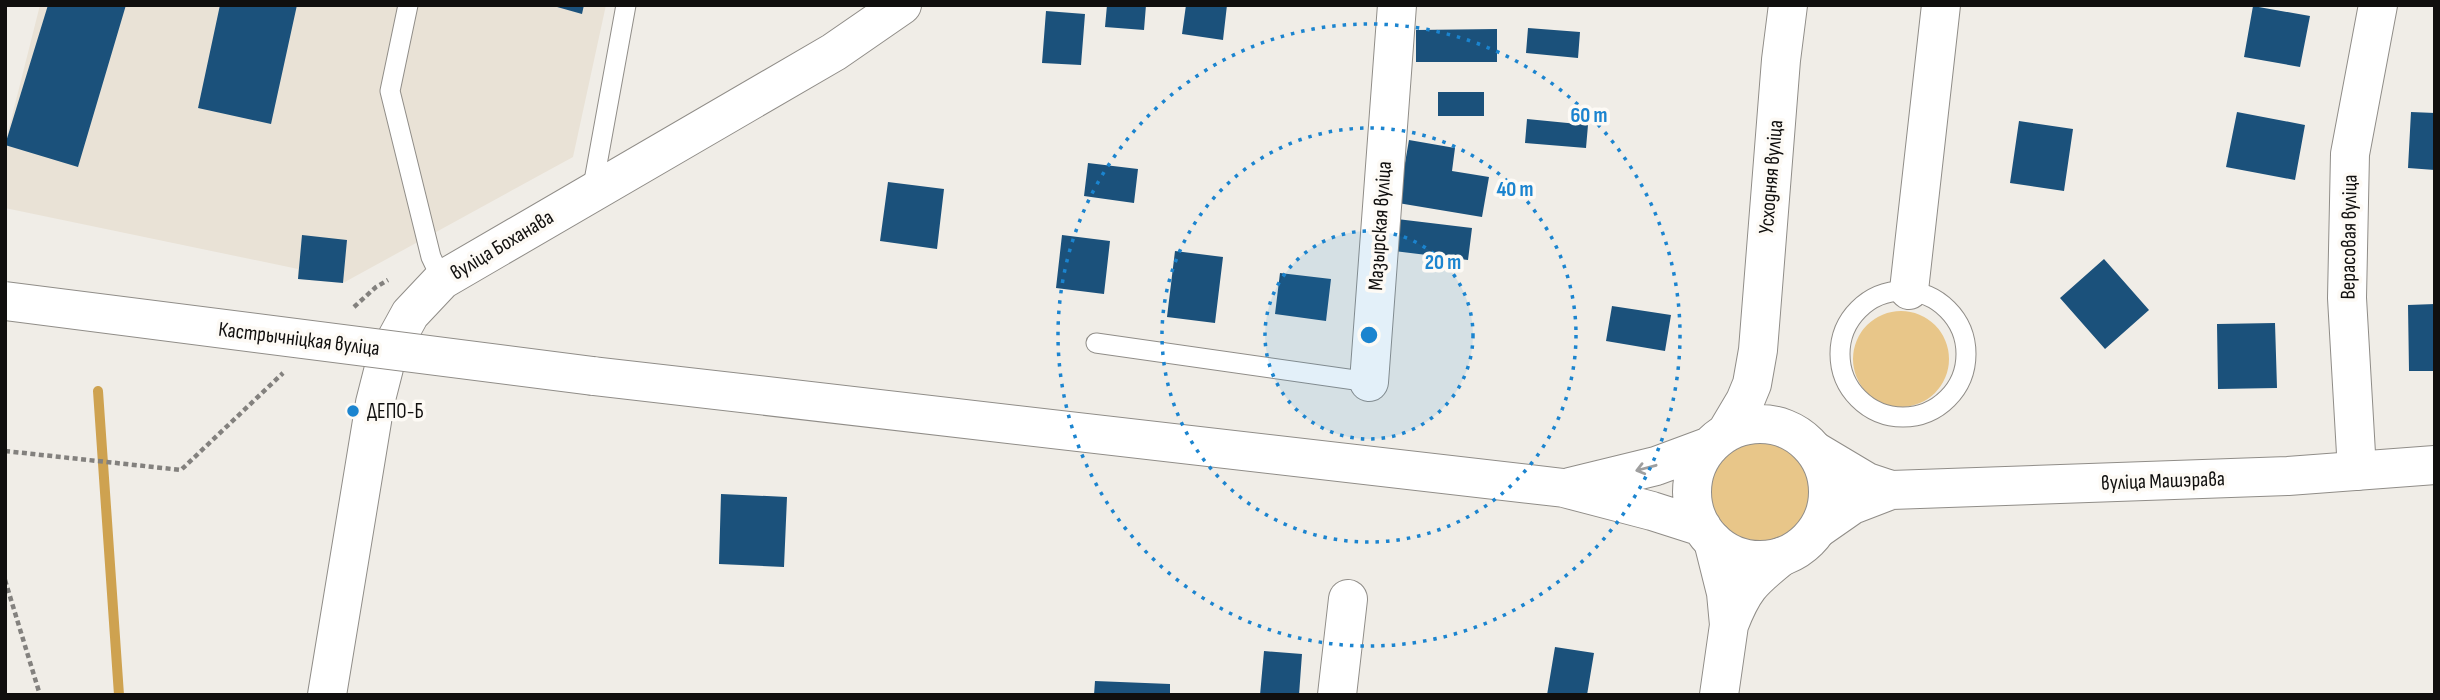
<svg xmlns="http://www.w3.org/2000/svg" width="2440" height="700" viewBox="0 0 2440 700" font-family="'Sofia Sans Condensed',sans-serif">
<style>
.built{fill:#e9e2d6}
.green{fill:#e8c689}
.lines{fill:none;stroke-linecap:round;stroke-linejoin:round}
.stream{stroke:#cea250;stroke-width:10}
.building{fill:#1b517b}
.service-casing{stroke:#908d88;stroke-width:21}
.minor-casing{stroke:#908d88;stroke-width:40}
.tertiary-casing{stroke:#908d88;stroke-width:40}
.secondary-casing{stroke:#908d88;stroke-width:40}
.primary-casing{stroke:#908d88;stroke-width:40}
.path{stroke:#83817e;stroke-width:4.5;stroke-dasharray:5 3.5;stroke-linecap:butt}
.service{stroke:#fff;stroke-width:19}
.minor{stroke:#fff;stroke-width:38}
.tertiary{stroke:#fff;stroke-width:38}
.secondary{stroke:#fff;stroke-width:38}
.primary{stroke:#fff;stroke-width:38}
.primary-bridge-casing{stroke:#908d88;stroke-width:40;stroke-linecap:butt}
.primary-bridge{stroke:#fff;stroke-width:38}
.oneway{stroke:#9f9f9f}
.ring{fill:none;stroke:#1b84cf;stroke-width:3.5;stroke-dasharray:3.5 7}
.poi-dot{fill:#1b84cf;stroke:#fdfaf5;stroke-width:2.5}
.labels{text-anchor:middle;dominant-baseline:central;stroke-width:7;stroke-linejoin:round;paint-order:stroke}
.street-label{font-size:21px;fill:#100f0e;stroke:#fdfaf5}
.poi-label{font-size:21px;fill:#100f0e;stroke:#fdfaf5;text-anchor:start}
.centre{fill:#1b84cf;stroke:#fdfaf5;stroke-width:3.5}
.ring-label{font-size:21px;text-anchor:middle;font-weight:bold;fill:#1b84cf;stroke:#fdfaf5;stroke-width:7;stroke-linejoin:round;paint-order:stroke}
</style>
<rect width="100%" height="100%" fill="#f0ede7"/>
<path class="built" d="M 40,5 L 606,5 L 573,157 L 343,283 L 298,279 L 298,269 L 5,208 L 5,144 Z"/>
<path class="green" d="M1853 359a48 48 0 1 1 96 0a48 48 0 1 1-96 0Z
M1707 492a51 51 0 1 1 102 0a51 51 0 1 1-102 0Z"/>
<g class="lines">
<path class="stream" d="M 98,391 L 119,695"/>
</g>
<path class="building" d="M 48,5 L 126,5 L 78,167 L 5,145 Z
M 220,5 L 297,5 L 271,124 L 198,108 Z
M 550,5 L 584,5 L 582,14 Z
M 1107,5 L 1146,5 L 1144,30 L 1105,27 Z
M 1186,5 L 1227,5 L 1223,40 L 1182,34 Z
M 2253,6 L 2310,16 L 2300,67 L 2244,57 Z
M 1046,11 L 1085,14 L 1081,65 L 1042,63 Z
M 1528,28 L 1580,32 L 1578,58 L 1526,53 Z
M 1497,29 L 1497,62 L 1416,62 L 1416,30 Z
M 1438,92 L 1484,92 L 1484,116 L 1438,116 Z
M 2237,112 L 2305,125 L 2295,180 L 2226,167 Z
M 2411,112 L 2435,113 L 2435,170 L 2408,168 Z
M 1527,119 L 1588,125 L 1586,148 L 1525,143 Z
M 2019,121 L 2073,129 L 2064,191 L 2010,183 Z
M 1409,140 L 1455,148 L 1452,171 L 1489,177 L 1482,217 L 1398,203 Z
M 1088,163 L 1138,169 L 1134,203 L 1084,196 Z
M 888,182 L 944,189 L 937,249 L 880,241 Z
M 1397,219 L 1472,228 L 1468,260 L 1394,251 Z
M 302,235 L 347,240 L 343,283 L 298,279 Z
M 1062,235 L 1110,241 L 1104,294 L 1056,288 Z
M 1175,251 L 1223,257 L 1215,323 L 1167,317 Z
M 2104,259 L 2149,310 L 2105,349 L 2060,298 Z
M 1280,273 L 1331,279 L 1326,321 L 1275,314 Z
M 2435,304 L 2435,371 L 2409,371 L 2408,305 Z
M 1612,306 L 1671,315 L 1665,351 L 1606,341 Z
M 2275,323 L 2277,388 L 2218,389 L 2217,324 Z
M 348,406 L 358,407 L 357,416 L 347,415 Z
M 721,494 L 787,497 L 784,567 L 719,564 Z
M 1555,647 L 1594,653 L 1587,695 L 1547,695 Z
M 1264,651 L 1302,654 L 1299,695 L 1260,695 Z
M 1095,681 L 1170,684 L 1170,695 L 1094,695 Z"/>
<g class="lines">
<defs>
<path id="service" d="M 408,5 L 390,91 L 431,257 L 442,280
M 592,192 L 626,5
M1840 354a63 63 0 1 1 126 0a63 63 0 1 1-126 0Z
M 1096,343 L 1369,382"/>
<path id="minor" d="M 1909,290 L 1941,5
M 1369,382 L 1397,5
M 2357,471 L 2347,298 L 2350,154 L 2378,5
M 327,695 L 375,403 L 387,356 L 410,314 L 442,280 L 834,52 L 902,5
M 1337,695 L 1348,599"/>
<path id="tertiary" d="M 1815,451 L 1867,482 L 1891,490 L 2288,476 L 2435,465
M 1819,528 L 1852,505 L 1891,490"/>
<path id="secondary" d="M 1713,541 L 1726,593 L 1729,625 L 1719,695
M 1729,625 C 1743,589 1750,582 1781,557"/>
<path id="primary" d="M 593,376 L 1564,488 L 1652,511 L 1702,527
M1692 492a68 68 0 1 1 136 0a68 68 0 1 1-136 0Z
M 1726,433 L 1745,401 L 1752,384 L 1758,350 L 1781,60 L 1788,5
M 1570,487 L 1656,466 L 1710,446"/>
</defs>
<use href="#service" class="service-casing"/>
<use href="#minor" class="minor-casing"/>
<use href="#tertiary" class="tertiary-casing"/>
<use href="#secondary" class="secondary-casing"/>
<use href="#primary" class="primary-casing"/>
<path class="path" d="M 354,307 L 376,287 L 388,280
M 5,451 L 181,470 L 283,373
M 5,580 L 40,695"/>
<use href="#service" class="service"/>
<use href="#minor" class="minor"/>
<use href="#tertiary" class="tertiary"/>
<use href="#secondary" class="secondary"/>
<use href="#primary" class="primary"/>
<defs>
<path id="primary-bridge" d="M 5,301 L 593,376"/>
</defs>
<use href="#primary-bridge" class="primary-bridge-casing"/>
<use href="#primary-bridge" class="primary-bridge"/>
</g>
<defs><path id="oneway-shaft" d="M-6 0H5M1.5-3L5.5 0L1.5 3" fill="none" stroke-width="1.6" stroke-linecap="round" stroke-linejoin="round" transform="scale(1.75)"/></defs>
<use class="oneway" href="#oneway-shaft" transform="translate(1646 468) rotate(165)"/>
<circle cx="1369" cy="335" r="104" fill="#1b84cf" fill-opacity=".12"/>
<g class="ring">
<circle cx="1369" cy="335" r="104"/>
<circle cx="1369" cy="335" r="207"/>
<circle cx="1369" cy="335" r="311"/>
</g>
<circle class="poi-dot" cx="353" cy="411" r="7"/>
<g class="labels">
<g class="street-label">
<text transform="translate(1771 177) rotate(-85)">Усходняя вуліца</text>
<text transform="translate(1380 226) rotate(-86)">Мазырская вуліца</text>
<text transform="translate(2349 237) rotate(-89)">Верасовая вуліца</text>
<text transform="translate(502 245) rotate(-31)">вуліца Боханава</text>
<text transform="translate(299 339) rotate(7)">Кастрычніцкая вуліца</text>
<text transform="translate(2163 481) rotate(-2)">вуліца Машэрава</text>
</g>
<g class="poi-label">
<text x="367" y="411">ДЕПО-Б</text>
</g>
</g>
<circle cx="1369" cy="335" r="10" class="centre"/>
<g class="ring-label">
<text x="1589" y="122">60 m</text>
<text x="1515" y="196">40 m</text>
<text x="1443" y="269">20 m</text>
</g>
<rect width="2440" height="700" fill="none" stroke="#100f0e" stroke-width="14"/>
</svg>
